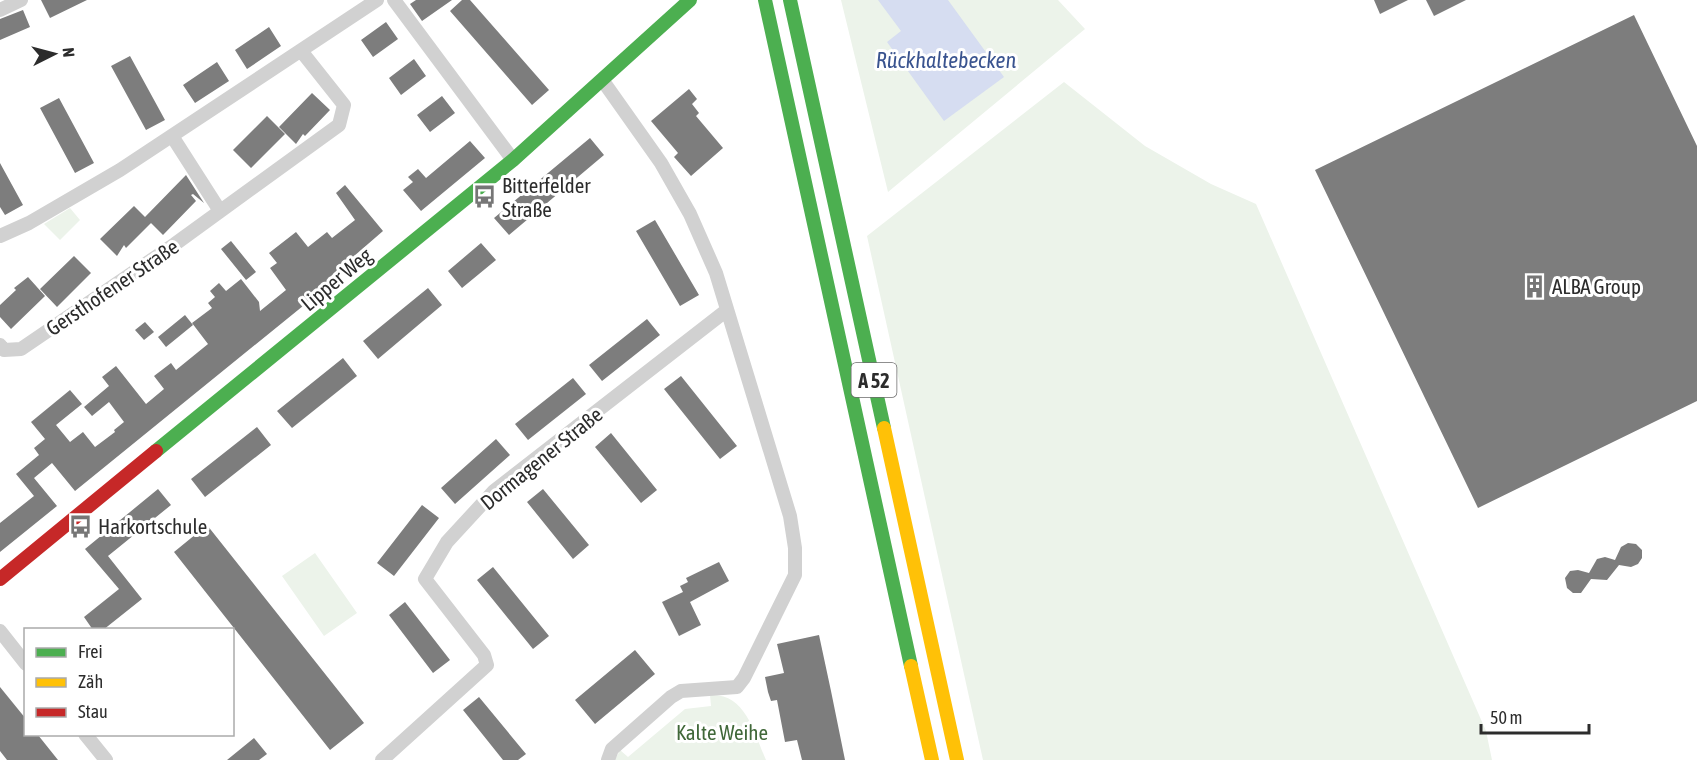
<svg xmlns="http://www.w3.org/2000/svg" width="1697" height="760" viewBox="0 0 1697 760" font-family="'Asap Condensed',sans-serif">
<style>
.green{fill:#ecf3ea}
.water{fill:#d6ddf1}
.building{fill:#7d7d7d}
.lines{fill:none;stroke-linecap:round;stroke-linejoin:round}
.street{stroke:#d1d1d1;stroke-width:14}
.fast{stroke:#4caf50;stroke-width:14}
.slow{stroke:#ffc107;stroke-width:14}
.jam{stroke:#c62828;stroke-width:14}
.labels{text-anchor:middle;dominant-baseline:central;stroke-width:6;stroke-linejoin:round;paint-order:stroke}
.shield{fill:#fff;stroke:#6b6b6b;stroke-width:1.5}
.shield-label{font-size:20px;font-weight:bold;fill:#2c2c2c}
.poi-label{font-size:21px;fill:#2c2c2c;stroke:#fff;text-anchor:start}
.street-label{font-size:21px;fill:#2c2c2c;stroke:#fff}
.park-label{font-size:21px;fill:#406839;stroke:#fff}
.water-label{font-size:22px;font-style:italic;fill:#39538f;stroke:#fff}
</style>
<rect width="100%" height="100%" fill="#fff"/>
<path class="green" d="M 841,0 L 1058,0 L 1085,29 L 888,192 Z
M 1064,82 L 1145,146 L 1211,184 L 1256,204 L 1486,731 L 1492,760 L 983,760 L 867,236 Z
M 70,208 L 80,220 L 60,240 L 44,224 Z
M 315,553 L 357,613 L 324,636 L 282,576 Z
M 710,695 C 746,693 754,733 766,760 L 615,760 L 620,750 L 628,757 L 685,709 L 711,706 Z"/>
<path class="water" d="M 878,0 L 948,0 L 1004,77 L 944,121 L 887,42 L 901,31 Z"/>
<path class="building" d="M 41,0 L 87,0 L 50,18 Z
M 416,0 L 452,0 L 422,21 L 410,4 Z
M 462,0 L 470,0 L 549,90 L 532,105 L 450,11 Z
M 1374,0 L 1408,0 L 1380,14 Z
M 1426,0 L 1466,0 L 1434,16 Z
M 23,10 L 30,27 L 0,40 L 0,19 Z
M 1634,15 L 1697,146 L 1697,401 L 1478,508 L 1315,170 Z
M 386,22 L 398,39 L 373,57 L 361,40 Z
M 269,27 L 281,46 L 247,69 L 235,50 Z
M 130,56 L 165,120 L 146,130 L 111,66 Z
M 414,59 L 426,76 L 401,95 L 389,78 Z
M 217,62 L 229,81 L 195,103 L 183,85 Z
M 689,89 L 697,99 L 692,104 L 699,113 L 696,116 L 723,148 L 691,176 L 674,157 L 678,153 L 651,121 Z
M 312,93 L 330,110 L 305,136 L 303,134 L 296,144 L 279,127 Z
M 442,96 L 455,113 L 430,132 L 417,115 Z
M 59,98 L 94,163 L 75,173 L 40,108 Z
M 267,116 L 285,134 L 251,168 L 233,150 Z
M 590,138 L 604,155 L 509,235 L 494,218 Z
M 470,141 L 485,158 L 421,211 L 403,190 L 413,182 L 408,177 L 418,169 L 426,178 Z
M 0,163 L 23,205 L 5,215 L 0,207 Z
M 186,175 L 204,203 L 193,194 L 191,195 L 196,201 L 163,235 L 145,217 Z
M 345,185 L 383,231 L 331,276 L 335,280 L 75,491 L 52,463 L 34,478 L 57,506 L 0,552 L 0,523 L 34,496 L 16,474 L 39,455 L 34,448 L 45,439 L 31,422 L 70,390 L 82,404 L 56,425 L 70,442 L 83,432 L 95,447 L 115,432 L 114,430 L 124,422 L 109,402 L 92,416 L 84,407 L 109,386 L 102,377 L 116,366 L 146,404 L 164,389 L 154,376 L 171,363 L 176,370 L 208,344 L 192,323 L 212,308 L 208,303 L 215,297 L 210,291 L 219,283 L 226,291 L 241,279 L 259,302 L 260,311 L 286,290 L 270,268 L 277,263 L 269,253 L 296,232 L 308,247 L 327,232 L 332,238 L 355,220 L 336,193 Z
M 134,206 L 151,223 L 126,248 L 124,245 L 117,256 L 100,239 Z
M 655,220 L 699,295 L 680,306 L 636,231 Z
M 231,241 L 256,272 L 246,280 L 221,249 Z
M 481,243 L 496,260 L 462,288 L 448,271 Z
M 74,256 L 91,273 L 57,307 L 40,289 Z
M 28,277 L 45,296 L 11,329 L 0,317 L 0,305 L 16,290 L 14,288 Z
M 428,288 L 442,305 L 378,359 L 363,341 Z
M 185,315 L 193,325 L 166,347 L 158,337 Z
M 647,319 L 660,335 L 602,381 L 589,365 Z
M 145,322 L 154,332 L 144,340 L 135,330 Z
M 343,358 L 357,376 L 292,428 L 277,411 Z
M 681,376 L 737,446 L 720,459 L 664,389 Z
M 573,378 L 586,394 L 528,440 L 515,424 Z
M 257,427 L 271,445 L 205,497 L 191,479 Z
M 611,433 L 657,490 L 641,503 L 595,447 Z
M 496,439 L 510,455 L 455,504 L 441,488 Z
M 158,489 L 171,505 L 108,556 L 142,599 L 103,630 L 93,630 L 84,617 L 119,589 L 85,549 Z
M 543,489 L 589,545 L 573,559 L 527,502 Z
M 422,505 L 439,518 L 394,576 L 377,563 Z
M 207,525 L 364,723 L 330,750 L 174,552 Z
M 1628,543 L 1636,544 L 1642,550 L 1642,558 L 1638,564 L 1631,567 L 1619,565 L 1607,580 L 1591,579 L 1581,593 L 1573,593 L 1567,588 L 1565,578 L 1570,571 L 1578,570 L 1589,573 L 1597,559 L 1605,557 L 1615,560 L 1621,547 Z
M 719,562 L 729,581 L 690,602 L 701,625 L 679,636 L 662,602 L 683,592 L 680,586 L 688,582 L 686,578 Z
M 493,567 L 549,636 L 533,649 L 477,580 Z
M 405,602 L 450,660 L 433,673 L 389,615 Z
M 819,635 L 831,691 L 845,760 L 802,760 L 797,740 L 785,742 L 777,700 L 771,701 L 768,692 L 765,677 L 784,673 L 777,644 Z
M 635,650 L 655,674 L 595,724 L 575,700 Z
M 0,687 L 26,719 L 26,735 L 38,735 L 58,760 L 7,760 L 0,751 Z
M 479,697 L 526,754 L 518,760 L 503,760 L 463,710 Z
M 254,738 L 267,754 L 259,760 L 227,760 Z"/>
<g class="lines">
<path class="street" d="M 394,0 L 513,160
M 0,10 L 21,0
M 603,81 L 661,163 L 690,214 L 716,273 L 790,516 L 795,548 L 795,575 L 744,678 L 737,687 L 681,691 L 671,697 L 612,749 L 608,760
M 172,136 L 220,211
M 0,236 L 29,223 L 120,170 L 377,0
M 0,345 L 4,350 L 21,349 L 175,244 L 339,125 L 344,105 L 302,52
M 0,631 L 26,664
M 85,734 L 106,760
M 382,760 L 487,665 L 484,655 L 425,579 L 447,542 L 494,491 L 727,310"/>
<path class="fast" d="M 765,0 L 911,666
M 790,0 L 884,428
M 156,451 L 513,160 L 690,0"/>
<path class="slow" d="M 884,428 L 957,760
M 911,666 L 932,760"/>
<path class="jam" d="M 0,579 L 156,451"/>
</g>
<defs>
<symbol id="bus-bare" viewBox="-9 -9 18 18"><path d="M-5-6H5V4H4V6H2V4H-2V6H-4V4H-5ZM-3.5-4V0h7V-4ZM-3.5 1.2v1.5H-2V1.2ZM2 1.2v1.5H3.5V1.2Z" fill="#767676" stroke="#fff" stroke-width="2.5" paint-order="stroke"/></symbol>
<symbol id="building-bare" viewBox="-9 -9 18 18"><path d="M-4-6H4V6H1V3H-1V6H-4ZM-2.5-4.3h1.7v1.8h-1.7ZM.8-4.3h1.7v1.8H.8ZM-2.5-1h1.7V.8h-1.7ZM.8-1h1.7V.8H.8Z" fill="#767676" stroke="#fff" stroke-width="2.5" paint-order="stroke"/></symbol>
</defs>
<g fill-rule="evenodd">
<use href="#bus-bare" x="468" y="180" width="33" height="33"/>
<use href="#building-bare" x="1518" y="270" width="33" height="33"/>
<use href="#bus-bare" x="64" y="510" width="33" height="33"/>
</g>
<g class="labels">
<rect class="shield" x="851.5" y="363" width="45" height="34" rx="4.5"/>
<g class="shield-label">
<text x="874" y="380">A 52</text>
</g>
<g class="poi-label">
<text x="502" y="185">Bitterfelder<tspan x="502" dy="24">Straße</tspan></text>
<text x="1552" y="286">ALBA Group</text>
<text x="98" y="526">Harkortschule</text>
</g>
<g class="street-label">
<text transform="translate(336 279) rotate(-40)">Lipper Weg</text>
<text transform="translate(112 287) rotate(-34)">Gersthofener Straße</text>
<text transform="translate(541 458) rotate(-39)">Dormagener Straße</text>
</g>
<g class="park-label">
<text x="722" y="732">Kalte Weihe</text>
</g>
<g class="water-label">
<text x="946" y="60">Rückhaltebecken</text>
</g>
</g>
<rect x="24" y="628" width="210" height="108" fill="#ffffff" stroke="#ababab" stroke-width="1.5"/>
<rect x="36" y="648" width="30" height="9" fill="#4caf50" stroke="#ababab" stroke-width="1.5"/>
<text x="78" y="658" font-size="18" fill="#2c2c2c">Frei</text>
<rect x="36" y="678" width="30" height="9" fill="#ffc107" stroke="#ababab" stroke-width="1.5"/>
<text x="78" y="688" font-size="18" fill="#2c2c2c">Zäh</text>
<rect x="36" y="708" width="30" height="9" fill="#c62828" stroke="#ababab" stroke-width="1.5"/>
<text x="78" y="718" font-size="18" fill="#2c2c2c">Stau</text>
<g transform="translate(54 54) rotate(84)" stroke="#ffffff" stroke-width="4.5" paint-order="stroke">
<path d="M0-4.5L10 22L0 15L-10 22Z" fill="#2c2c2c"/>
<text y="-9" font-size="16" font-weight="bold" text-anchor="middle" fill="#2c2c2c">N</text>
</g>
<path d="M1481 724v9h108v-9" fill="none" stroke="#2c2c2c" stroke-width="3"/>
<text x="1490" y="724" font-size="18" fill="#2c2c2c" stroke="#ffffff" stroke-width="4.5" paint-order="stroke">50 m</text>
</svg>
